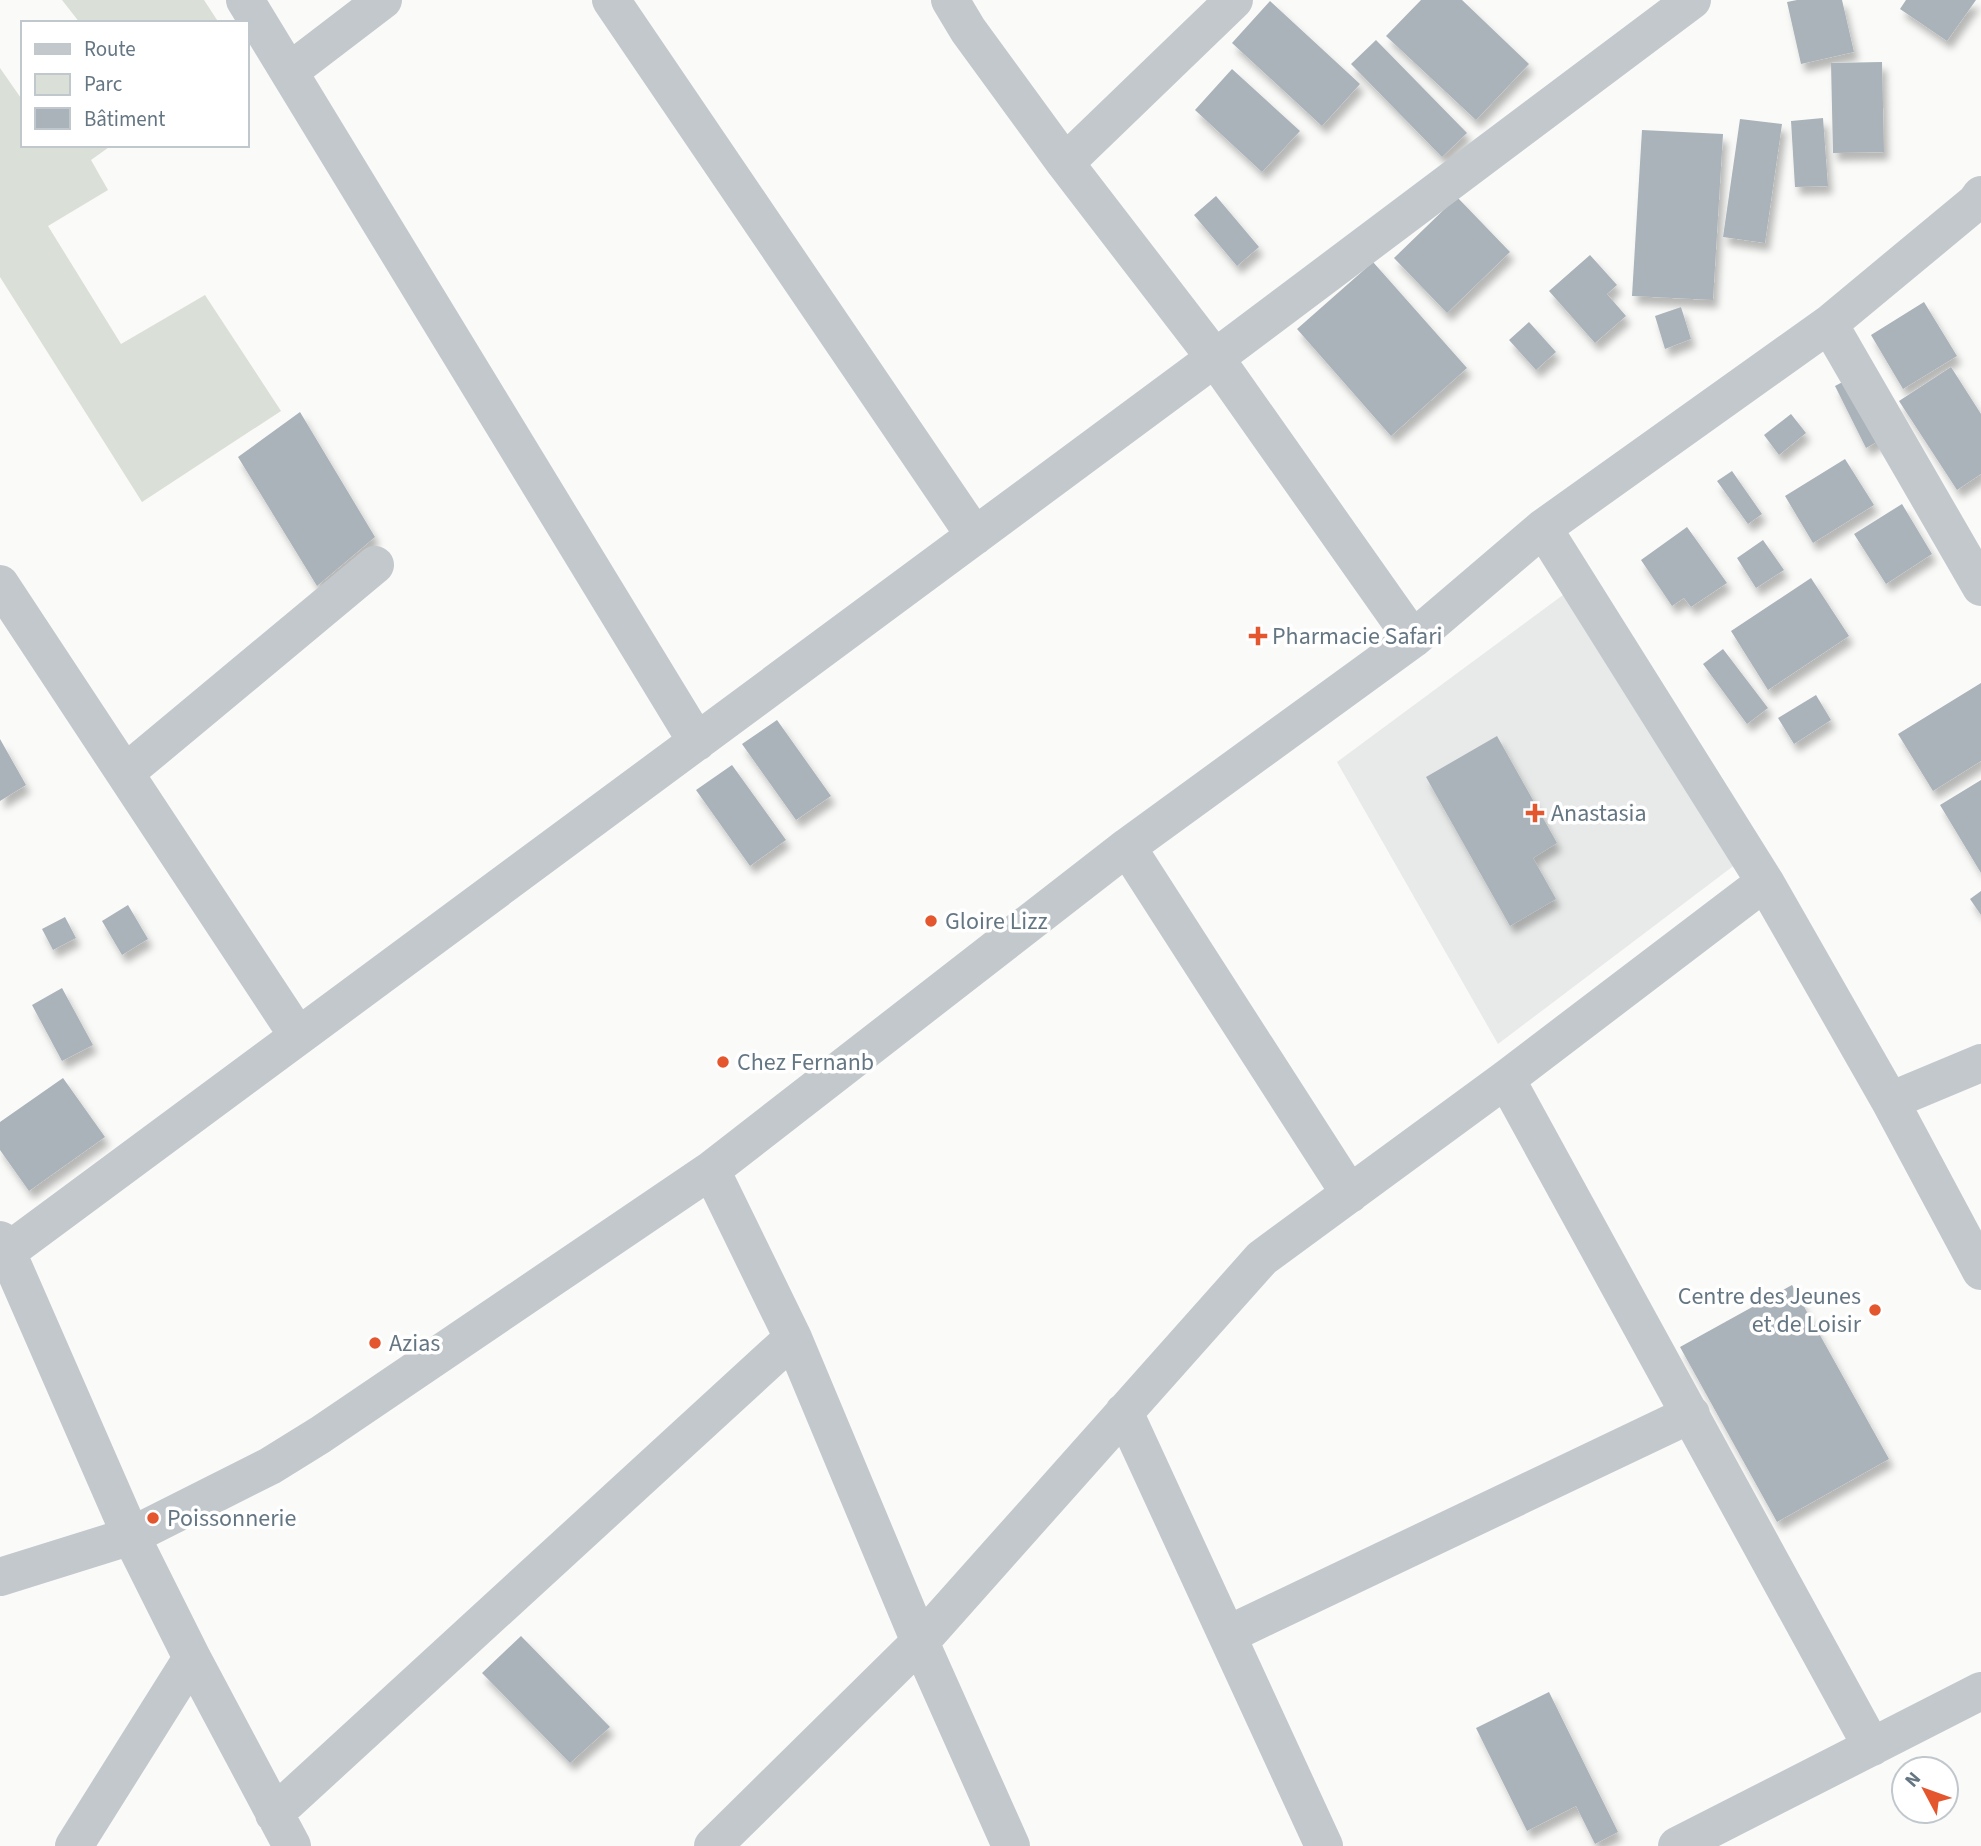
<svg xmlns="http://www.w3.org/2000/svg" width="1981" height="1846" viewBox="0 0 1981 1846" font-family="'Source Sans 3',sans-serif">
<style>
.built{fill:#e8e9e9}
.green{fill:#dadfd7}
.building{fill:#aab3b9;filter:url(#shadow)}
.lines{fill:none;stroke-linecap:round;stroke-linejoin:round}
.minor{stroke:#c3c8cc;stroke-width:38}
.poi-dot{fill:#e4572e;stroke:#fff;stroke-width:2.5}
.labels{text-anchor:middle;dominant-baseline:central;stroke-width:7;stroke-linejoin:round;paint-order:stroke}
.poi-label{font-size:24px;fill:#657683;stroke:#fff;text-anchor:start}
</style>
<defs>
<filter id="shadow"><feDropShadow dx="4.5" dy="8" stdDeviation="3.5" flood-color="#0004"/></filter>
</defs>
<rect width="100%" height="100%" fill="#fafaf8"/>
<path class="built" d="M 1567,592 L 1736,864 L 1498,1044 L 1337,762 Z"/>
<path class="green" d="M 62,0 L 204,0 L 219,23 L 80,23 Z
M 0,68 L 23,101 L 23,145 L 112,145 L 91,160 L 108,190 L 48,226 L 121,344 L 205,295 L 281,411 L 142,502 L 0,277 Z"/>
<path class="building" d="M 1421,0 L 1462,0 L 1529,64 L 1476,120 L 1386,36 Z
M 1797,0 L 1842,0 L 1854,52 L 1801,64 L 1787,2 Z
M 1906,0 L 1976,0 L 1947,41 L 1900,9 Z
M 1270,1 L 1360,84 L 1322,126 L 1232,43 Z
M 1376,40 L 1467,133 L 1442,157 L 1351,64 Z
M 1882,62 L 1884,152 L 1833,153 L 1831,63 Z
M 1232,69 L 1300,131 L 1262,172 L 1195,110 Z
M 1823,118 L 1828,186 L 1795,187 L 1791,121 Z
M 1740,119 L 1782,124 L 1765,243 L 1723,237 Z
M 1642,130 L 1723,134 L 1713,300 L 1632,296 Z
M 1216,196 L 1259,247 L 1237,266 L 1194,215 Z
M 1457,197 L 1510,252 L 1447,313 L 1394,258 Z
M 1590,255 L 1617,285 L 1607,294 L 1626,316 L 1595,343 L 1549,291 Z
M 1373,262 L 1467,368 L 1391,436 L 1297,329 Z
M 1924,302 L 1957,356 L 1903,389 L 1871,335 Z
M 1681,307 L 1691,339 L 1665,349 L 1655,316 Z
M 1529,322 L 1556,352 L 1536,370 L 1509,340 Z
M 1951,367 L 1981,414 L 1981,474 L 1957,490 L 1899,401 Z
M 1854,376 L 1884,438 L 1866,448 L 1835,386 Z
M 300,412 L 375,537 L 317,586 L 238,457 Z
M 1791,414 L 1806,433 L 1779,455 L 1764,435 Z
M 1845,459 L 1874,505 L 1813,543 L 1785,496 Z
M 1732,471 L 1762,514 L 1748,524 L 1717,481 Z
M 1902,504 L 1932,554 L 1886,584 L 1854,534 Z
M 1687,527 L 1727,583 L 1691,607 L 1684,598 L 1672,606 L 1641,560 Z
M 1763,540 L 1784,570 L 1756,588 L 1737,558 Z
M 1811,578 L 1849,636 L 1768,690 L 1731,631 Z
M 1723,649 L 1768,708 L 1747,724 L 1703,664 Z
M 1981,683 L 1981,761 L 1933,791 L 1898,734 Z
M 1816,695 L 1831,720 L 1794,744 L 1778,718 Z
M 777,720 L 831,796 L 796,820 L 742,744 Z
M 1497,736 L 1557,843 L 1533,858 L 1556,899 L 1510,926 L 1426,777 Z
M 0,739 L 26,785 L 0,801 Z
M 732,765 L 786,840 L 750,866 L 696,790 Z
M 1981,780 L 1981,873 L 1940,805 Z
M 1981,891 L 1981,915 L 1970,899 Z
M 128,905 L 148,939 L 122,955 L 102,921 Z
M 65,917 L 76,938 L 53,950 L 42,929 Z
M 62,988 L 93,1045 L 62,1061 L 32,1005 Z
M 63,1078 L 105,1137 L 29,1191 L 0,1150 L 0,1122 Z
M 1792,1285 L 1889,1459 L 1777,1522 L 1680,1347 Z
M 521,1636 L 610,1727 L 570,1763 L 482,1673 Z
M 1549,1692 L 1618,1832 L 1595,1844 L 1576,1806 L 1527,1831 L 1476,1728 Z"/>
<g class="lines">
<path class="minor" d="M 245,0 L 697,742
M 611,0 L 975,536
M 950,0 L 968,30 L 1065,163 L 1215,358 L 1413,639
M 290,71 L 383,0
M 1065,163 L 1234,0
M 1829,324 L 1981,587
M 1543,528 L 1765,882 L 1890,1101 L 1981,1271
M 0,584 L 298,1036
M 125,773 L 375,565
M 1127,847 L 1350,1194
M 1506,1079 L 1872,1747
M 1890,1101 L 1981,1063
M 711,1170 L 793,1338 L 920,1642 L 1011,1846
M 0,1240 L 7,1252 L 131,1536 L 192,1658 L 292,1846
M 7,1252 L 1215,358 L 1692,0
M 1124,1412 L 1324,1846
M 0,1577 L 131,1536 L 270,1466 L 320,1435 L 711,1170 L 1127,847 L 1413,639 L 1543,528 L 1829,324 L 1976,202 L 1981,195
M 1227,1635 L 1691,1414
M 274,1814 L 793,1338
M 74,1846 L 192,1658
M 713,1846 L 920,1642 L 1262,1258 L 1506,1079 L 1765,882
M 1677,1846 L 1981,1691"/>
</g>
<g class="poi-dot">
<path d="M1254.5 625.5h7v7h7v7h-7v7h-7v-7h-7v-7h7z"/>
<path d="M1531.5 802.5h7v7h7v7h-7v7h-7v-7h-7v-7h7z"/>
<circle cx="931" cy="921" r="7"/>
<circle cx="723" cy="1062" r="7"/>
<circle cx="1875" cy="1310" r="7"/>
<circle cx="375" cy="1343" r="7"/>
<circle cx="153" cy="1518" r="7"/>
</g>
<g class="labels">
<g class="poi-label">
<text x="1272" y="636">Pharmacie Safari</text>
<text x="1551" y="813">Anastasia</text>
<text x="945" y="921">Gloire Lizz</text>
<text x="737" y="1062">Chez Fernanb</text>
<text x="1861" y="1296" text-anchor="end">Centre des Jeunes<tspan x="1861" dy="28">et de Loisir</tspan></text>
<text x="389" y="1343">Azias</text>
<text x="167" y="1518">Poissonnerie</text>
</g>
</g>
<rect x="21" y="21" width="228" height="126" fill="#ffffff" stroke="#c1c8cd" stroke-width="2"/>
<rect x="35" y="44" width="35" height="10" fill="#c3c8cc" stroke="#c1c8cd" stroke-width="2"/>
<text x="84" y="56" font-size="21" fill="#657683">Route</text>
<rect x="35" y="74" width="35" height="21" fill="#dadfd7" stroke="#c1c8cd" stroke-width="2"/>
<text x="84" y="91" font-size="21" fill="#657683">Parc</text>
<rect x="35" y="108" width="35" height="21" fill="#aab3b9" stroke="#c1c8cd" stroke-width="2"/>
<text x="84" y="126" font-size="21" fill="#657683">Bâtiment</text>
<g transform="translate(1925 1790) rotate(311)"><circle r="33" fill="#ffffff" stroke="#c1c8cd" stroke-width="2"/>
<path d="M0-5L12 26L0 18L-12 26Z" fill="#e4572e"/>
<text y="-10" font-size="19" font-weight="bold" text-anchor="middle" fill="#657683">N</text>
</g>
</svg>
